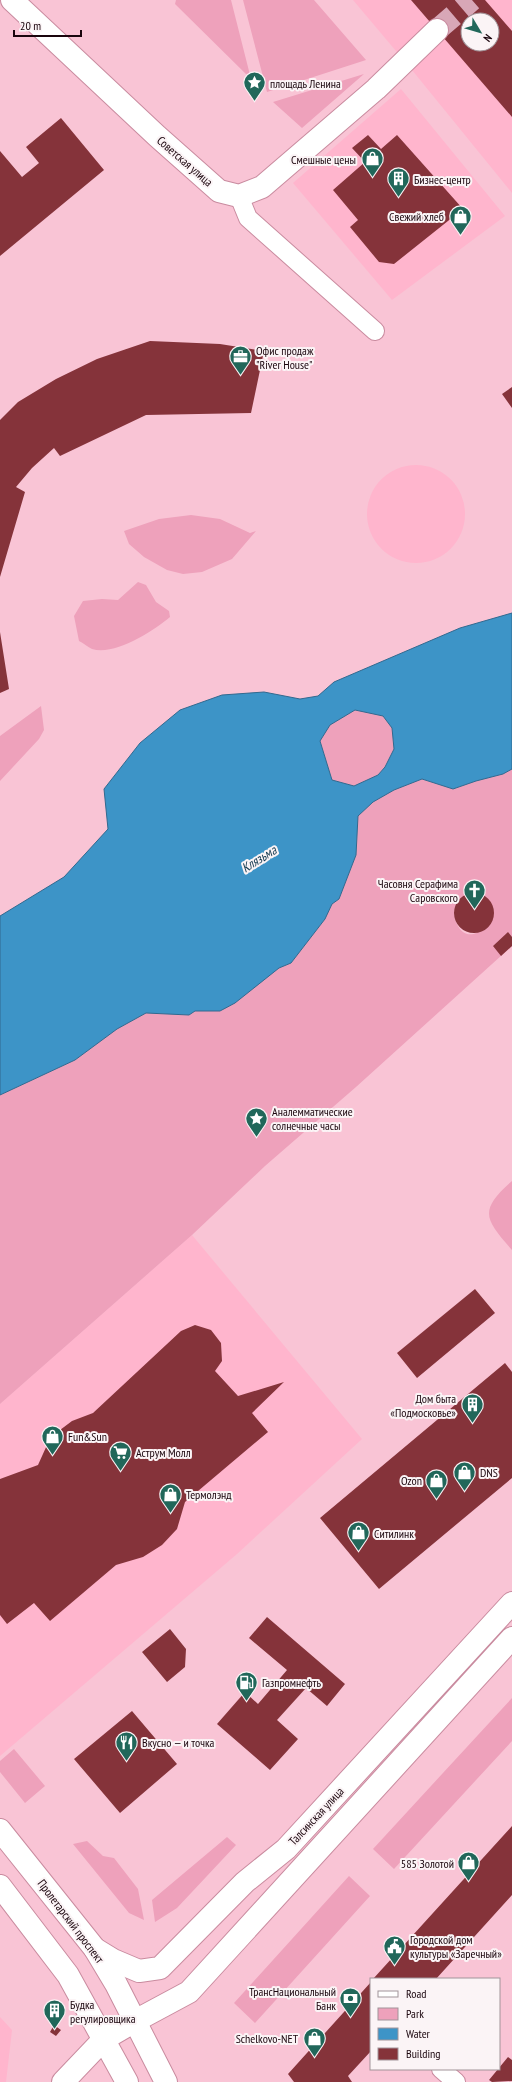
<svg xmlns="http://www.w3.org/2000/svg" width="512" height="2082" viewBox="0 0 512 2082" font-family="'PT Sans Narrow',sans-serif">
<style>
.built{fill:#ffb5cd;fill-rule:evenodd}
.green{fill:#eea1bb;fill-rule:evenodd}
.water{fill:#3d94c7;stroke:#32698f;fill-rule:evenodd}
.building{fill:#85333a;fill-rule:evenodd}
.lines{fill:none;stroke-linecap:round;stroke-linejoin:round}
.secondary-tunnel{stroke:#d8a7b7;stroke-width:22;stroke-dasharray:22 11;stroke-linecap:butt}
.street-casing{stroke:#c98b9f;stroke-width:20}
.secondary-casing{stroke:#c98b9f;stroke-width:24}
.primary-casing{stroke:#c98b9f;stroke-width:24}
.street{stroke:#fff;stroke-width:18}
.secondary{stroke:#fff;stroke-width:22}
.primary{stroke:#fff;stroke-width:22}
.labels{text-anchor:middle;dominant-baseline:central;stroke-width:4;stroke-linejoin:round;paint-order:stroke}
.poi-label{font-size:12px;fill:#1a050d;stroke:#fbf4f6;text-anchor:start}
.street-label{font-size:12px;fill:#1a050d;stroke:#fbf4f6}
.water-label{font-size:13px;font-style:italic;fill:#13394f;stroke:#fbf4f6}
</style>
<rect width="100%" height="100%" fill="#f9c4d5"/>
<path class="built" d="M 353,0 L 512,0 L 512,193 L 412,70 ZM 468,20 L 492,20 L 492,44 L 468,44 Z
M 401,89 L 505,216 L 392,300 L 293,183 Z
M367 514a49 49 0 1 1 98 0a49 49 0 1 1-98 0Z
M 192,1235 L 362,1439 L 237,1554 L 0,1756 L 0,1404 Z
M 0,2017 L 12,2030 L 6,2082 L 0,2082 Z"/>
<path class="green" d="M 176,0 L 231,0 L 251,79 L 175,4 Z
M 243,0 L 314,0 L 366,60 L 267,92 Z
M 364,74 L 302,128 L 273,102 Z
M 191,515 L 220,519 L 250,533 L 256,531 L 232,559 L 202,572 L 183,574 L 167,570 L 144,557 L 129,544 L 124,531 L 159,519 Z
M 138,582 L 146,585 L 156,602 L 169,611 L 170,617 C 153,631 115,656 92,649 C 88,647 83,643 79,641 L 74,616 L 83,601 L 102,599 L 118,600 Z
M 41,706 L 44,730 L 39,739 L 0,781 L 0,736 Z
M 355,710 L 382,715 L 392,728 L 394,749 L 385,767 L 378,775 L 354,786 L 332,780 L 320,741 L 330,725 Z
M 512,769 L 512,946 L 356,1087 L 265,1166 L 192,1235 L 0,1404 L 0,1095 L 75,1060 L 117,1029 L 146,1013 L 189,1015 L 195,1011 L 220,1011 L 279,968 L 291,963 L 325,919 L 332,904 L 339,899 L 356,855 L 358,816 L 373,802 L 394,790 L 422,779 L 453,789 L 476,781 L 503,774 ZM 474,892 C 512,908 471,955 457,924 C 449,907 459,897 474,892 Z
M 512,1181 L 512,1250 C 485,1219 478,1211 512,1181 Z
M 512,1698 L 512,1741 L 394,1869 L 373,1849 Z
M 14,1749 L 45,1786 L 25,1803 L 0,1772 L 0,1761 Z
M 227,1837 L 236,1845 L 177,1908 L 155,1922 L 152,1900 Z
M 87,1841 L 103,1856 L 114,1858 L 138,1889 L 144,1920 L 129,1913 L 73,1844 Z
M 349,1876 L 370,1896 L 255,2023 L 234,2003 Z"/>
<path class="water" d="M 512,613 L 512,769 L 503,774 L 476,781 L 453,789 L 422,779 L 394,790 L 373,802 L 358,816 L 356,855 L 339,899 L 332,904 L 325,919 L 291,963 L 279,968 L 235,1003 L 220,1011 L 195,1011 L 189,1015 L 146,1013 L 117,1029 L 75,1060 L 0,1095 L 0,916 L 64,877 L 108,829 L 104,789 L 140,743 L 180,710 L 222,695 L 264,692 L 300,699 L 318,696 L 334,682 L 460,628 ZM 355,710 L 383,716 L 392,728 L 394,749 L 385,767 L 378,775 L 354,786 L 332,780 L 320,741 L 330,725 Z"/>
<path class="building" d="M 411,0 L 485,0 L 512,31 L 512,117 ZM 468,20 L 492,20 L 492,44 L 468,44 Z
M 61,118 L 104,170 L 0,256 L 0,151 L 22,177 L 39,163 L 26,147 Z
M 368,135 L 381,149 L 397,135 L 463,209 L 394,264 L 379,262 L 350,227 L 358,220 L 333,190 L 365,162 L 352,148 Z
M 150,341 L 220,344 L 264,351 L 251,413 L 146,415 L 60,456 L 54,448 L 32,468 L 16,487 L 25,492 L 0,577 L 0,420 L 18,402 L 56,379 L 97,359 Z
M 512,387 L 512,408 L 502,394 Z
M 0,632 L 9,689 L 0,693 Z
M454 913a20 20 0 1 1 40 0a20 20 0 1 1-40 0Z
M 508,932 L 512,937 L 512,946 L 501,956 L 493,946 Z
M 475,1289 L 495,1313 L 417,1378 L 397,1353 Z
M 195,1325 L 211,1330 L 221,1343 L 222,1361 L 215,1371 L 238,1396 L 284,1382 L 252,1413 L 268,1432 L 185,1502 L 177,1529 L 162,1545 L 143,1557 L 116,1565 L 50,1621 L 34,1603 L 7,1624 L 0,1615 L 0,1479 L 38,1465 L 47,1445 L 60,1430 L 72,1421 L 93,1413 L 181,1331 Z
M 505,1363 L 512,1372 L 512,1478 L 379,1589 L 320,1518 Z
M 267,1617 L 345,1684 L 327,1706 L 306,1688 L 277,1720 L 298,1739 L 270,1770 L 217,1724 L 245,1692 L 258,1704 L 287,1670 L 249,1638 Z
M 170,1629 L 186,1649 L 185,1667 L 167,1682 L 142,1652 Z
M 132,1711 L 177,1764 L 120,1813 L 74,1759 Z
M 512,1826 L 512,1895 L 436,1979 L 373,1979 Z
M 371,1982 L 371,2051 L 348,2076 L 352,2082 L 294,2082 L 288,2074 Z
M 54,2025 L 61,2030 L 56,2036 L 50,2032 Z
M 508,2057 L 512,2060 L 512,2081 L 492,2082 L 489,2080 Z"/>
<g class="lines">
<path class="secondary-tunnel" d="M 437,30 L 472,0"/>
<defs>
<path id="street" d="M 239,196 L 248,218 L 375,331
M 441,2069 L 456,2082"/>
<path id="secondary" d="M 12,0 L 157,136 L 219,191 L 239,196 L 262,187 L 376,89 L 437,30
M 95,1949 L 113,1960 L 139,1971 L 160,1968 L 245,1882 L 286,1849 L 512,1603
M 135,2021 L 189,1992 L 512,1638
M 63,2082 L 104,2039"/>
<path id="primary" d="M 0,1830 L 95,1949 L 116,1984 L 166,2082
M 0,1886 L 68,1975 L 127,2082
M 104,2039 L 135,2021"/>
</defs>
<use href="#street" class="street-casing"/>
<use href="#secondary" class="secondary-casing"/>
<use href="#primary" class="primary-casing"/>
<use href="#street" class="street"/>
<use href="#secondary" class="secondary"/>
<use href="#primary" class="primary"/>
</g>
<defs>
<symbol id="sight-pin" viewBox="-11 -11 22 30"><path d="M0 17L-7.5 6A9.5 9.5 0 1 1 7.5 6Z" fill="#21675a" stroke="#fbf4f6"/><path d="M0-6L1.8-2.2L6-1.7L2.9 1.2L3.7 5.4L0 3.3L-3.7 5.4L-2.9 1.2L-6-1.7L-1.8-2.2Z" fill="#fff"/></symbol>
<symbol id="shop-pin" viewBox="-11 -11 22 30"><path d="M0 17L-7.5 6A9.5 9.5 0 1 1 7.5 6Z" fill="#21675a" stroke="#fbf4f6"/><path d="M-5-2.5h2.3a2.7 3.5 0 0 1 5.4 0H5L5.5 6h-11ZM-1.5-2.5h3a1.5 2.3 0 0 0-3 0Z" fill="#fff"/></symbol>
<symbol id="building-pin" viewBox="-11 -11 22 30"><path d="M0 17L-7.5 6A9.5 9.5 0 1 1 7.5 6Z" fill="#21675a" stroke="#fbf4f6"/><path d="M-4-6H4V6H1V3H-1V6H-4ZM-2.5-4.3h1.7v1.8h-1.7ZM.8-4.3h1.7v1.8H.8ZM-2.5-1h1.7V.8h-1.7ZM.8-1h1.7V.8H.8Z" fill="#fff"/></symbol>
<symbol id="office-pin" viewBox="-11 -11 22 30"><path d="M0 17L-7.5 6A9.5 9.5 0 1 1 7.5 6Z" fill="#21675a" stroke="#fbf4f6"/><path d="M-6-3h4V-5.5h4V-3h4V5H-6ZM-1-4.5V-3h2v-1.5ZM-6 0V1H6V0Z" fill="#fff"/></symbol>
<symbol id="church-pin" viewBox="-11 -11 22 30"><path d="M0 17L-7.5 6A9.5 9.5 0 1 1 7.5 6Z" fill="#21675a" stroke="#fbf4f6"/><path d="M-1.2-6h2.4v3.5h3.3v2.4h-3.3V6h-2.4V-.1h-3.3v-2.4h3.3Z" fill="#fff"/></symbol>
<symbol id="supermarket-pin" viewBox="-11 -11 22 30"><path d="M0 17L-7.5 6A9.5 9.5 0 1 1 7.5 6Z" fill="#21675a" stroke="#fbf4f6"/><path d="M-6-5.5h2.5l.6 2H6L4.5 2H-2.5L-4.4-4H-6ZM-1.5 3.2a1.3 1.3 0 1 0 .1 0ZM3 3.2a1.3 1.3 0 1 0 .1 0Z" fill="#fff"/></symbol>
<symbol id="fuel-pin" viewBox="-11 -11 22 30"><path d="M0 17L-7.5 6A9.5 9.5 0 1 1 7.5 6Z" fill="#21675a" stroke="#fbf4f6"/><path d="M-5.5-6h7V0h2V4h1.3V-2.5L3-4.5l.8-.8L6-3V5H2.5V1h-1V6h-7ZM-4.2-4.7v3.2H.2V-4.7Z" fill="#fff"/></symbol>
<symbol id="restaurant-pin" viewBox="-11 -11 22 30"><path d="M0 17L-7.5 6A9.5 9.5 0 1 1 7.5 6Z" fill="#21675a" stroke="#fbf4f6"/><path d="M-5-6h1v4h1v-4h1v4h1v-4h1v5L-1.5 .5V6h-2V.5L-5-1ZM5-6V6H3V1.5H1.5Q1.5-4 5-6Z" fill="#fff"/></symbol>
<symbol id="civic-pin" viewBox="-11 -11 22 30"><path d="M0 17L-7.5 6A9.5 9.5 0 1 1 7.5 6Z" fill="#21675a" stroke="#fbf4f6"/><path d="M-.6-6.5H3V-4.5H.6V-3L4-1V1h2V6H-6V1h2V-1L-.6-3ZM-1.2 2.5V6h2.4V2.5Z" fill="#fff"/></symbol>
<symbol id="bank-pin" viewBox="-11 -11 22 30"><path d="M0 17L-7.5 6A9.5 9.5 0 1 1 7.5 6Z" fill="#21675a" stroke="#fbf4f6"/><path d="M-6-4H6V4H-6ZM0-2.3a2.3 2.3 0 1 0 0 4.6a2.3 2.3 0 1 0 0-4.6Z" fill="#fff"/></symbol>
</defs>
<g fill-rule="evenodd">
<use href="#sight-pin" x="242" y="70" width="25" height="34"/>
<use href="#shop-pin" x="360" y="146" width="25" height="34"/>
<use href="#building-pin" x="386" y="166" width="25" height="34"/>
<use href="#shop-pin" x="448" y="204" width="25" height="34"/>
<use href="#office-pin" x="228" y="344" width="25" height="34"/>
<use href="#church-pin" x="462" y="878" width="25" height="34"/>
<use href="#sight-pin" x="244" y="1106" width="25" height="34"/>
<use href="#building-pin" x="460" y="1392" width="25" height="34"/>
<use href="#shop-pin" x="40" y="1424" width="25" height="34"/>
<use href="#supermarket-pin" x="108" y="1440" width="25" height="34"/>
<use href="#shop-pin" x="452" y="1460" width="25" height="34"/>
<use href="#shop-pin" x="424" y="1468" width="25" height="34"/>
<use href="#shop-pin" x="158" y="1482" width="25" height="34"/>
<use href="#shop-pin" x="346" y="1520" width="25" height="34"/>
<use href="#fuel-pin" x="234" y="1670" width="25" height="34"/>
<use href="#restaurant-pin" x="114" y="1730" width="25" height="34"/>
<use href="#shop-pin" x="456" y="1850" width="25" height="34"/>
<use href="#civic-pin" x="382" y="1934" width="25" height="34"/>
<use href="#bank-pin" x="338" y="1986" width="25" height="34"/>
<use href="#building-pin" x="42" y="1998" width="25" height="34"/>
<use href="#shop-pin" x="302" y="2026" width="25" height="34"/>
</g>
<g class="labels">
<g class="poi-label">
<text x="270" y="83">площадь Ленина</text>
<text x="356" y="159" text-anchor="end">Смешные цены</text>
<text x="414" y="179">Бизнес-центр</text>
<text x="444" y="216" text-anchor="end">Свежий хлеб</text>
<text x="256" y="350">Офис продаж<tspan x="256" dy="14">"River House"</tspan></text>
<text x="458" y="883" text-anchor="end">Часовня Серафима<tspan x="458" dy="14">Саровского</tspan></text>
<text x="272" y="1111">Аналемматические<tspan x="272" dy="14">солнечные часы</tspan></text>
<text x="456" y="1398" text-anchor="end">Дом быта<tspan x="456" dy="14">«Подмосковье»</tspan></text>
<text x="68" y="1436">Fun&amp;Sun</text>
<text x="136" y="1452">Аструм Молл</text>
<text x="480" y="1472">DNS</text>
<text x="422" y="1480" text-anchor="end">Ozon</text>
<text x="186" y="1494">Термолэнд</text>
<text x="374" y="1533">Ситилинк</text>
<text x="262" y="1682">Газпромнефть</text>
<text x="142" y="1742">Вкусно — и точка</text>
<text x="454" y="1863" text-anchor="end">585 Золотой</text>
<text x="410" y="1939">Городской дом<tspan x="410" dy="14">культуры «Заречный»</tspan></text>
<text x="336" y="1991" text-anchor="end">ТрансНациональный<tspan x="336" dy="14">Банк</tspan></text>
<text x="70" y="2004">Будка<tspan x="70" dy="14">регулировщика</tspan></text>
<text x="298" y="2038" text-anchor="end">Schelkovo-NET</text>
</g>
<g class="street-label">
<text transform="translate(185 161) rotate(41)">Советская улица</text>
<text transform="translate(316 1816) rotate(-47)">Талсинская улица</text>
<text transform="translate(71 1921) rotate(53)">Пролетарский проспект</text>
</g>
<g class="water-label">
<text transform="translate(259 859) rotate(-32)">Клязьма</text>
</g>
</g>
<rect x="370" y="1978" width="130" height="92" fill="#fbf4f6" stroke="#a19499"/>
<rect x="378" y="1991" width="20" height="6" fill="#ffffff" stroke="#a19499"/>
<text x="406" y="1998" font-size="12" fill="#1a050d">Road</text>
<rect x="378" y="2008" width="20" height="12" fill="#eea1bb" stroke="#a19499"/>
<text x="406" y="2018" font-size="12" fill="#1a050d">Park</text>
<rect x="378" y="2028" width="20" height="12" fill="#3d94c7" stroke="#a19499"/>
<text x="406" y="2038" font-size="12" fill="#1a050d">Water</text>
<rect x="378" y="2048" width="20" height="12" fill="#85333a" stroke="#a19499"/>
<text x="406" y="2058" font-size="12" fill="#1a050d">Building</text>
<g transform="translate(480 32) rotate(128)"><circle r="19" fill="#fbf4f6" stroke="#a19499"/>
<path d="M0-3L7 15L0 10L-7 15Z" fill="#21675a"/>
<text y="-6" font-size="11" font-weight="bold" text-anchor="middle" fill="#1a050d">N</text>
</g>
<path d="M14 30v6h67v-6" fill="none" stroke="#1a050d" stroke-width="2"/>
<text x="20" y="30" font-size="12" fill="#1a050d" stroke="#fbf4f6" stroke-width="3" paint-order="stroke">20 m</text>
</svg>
